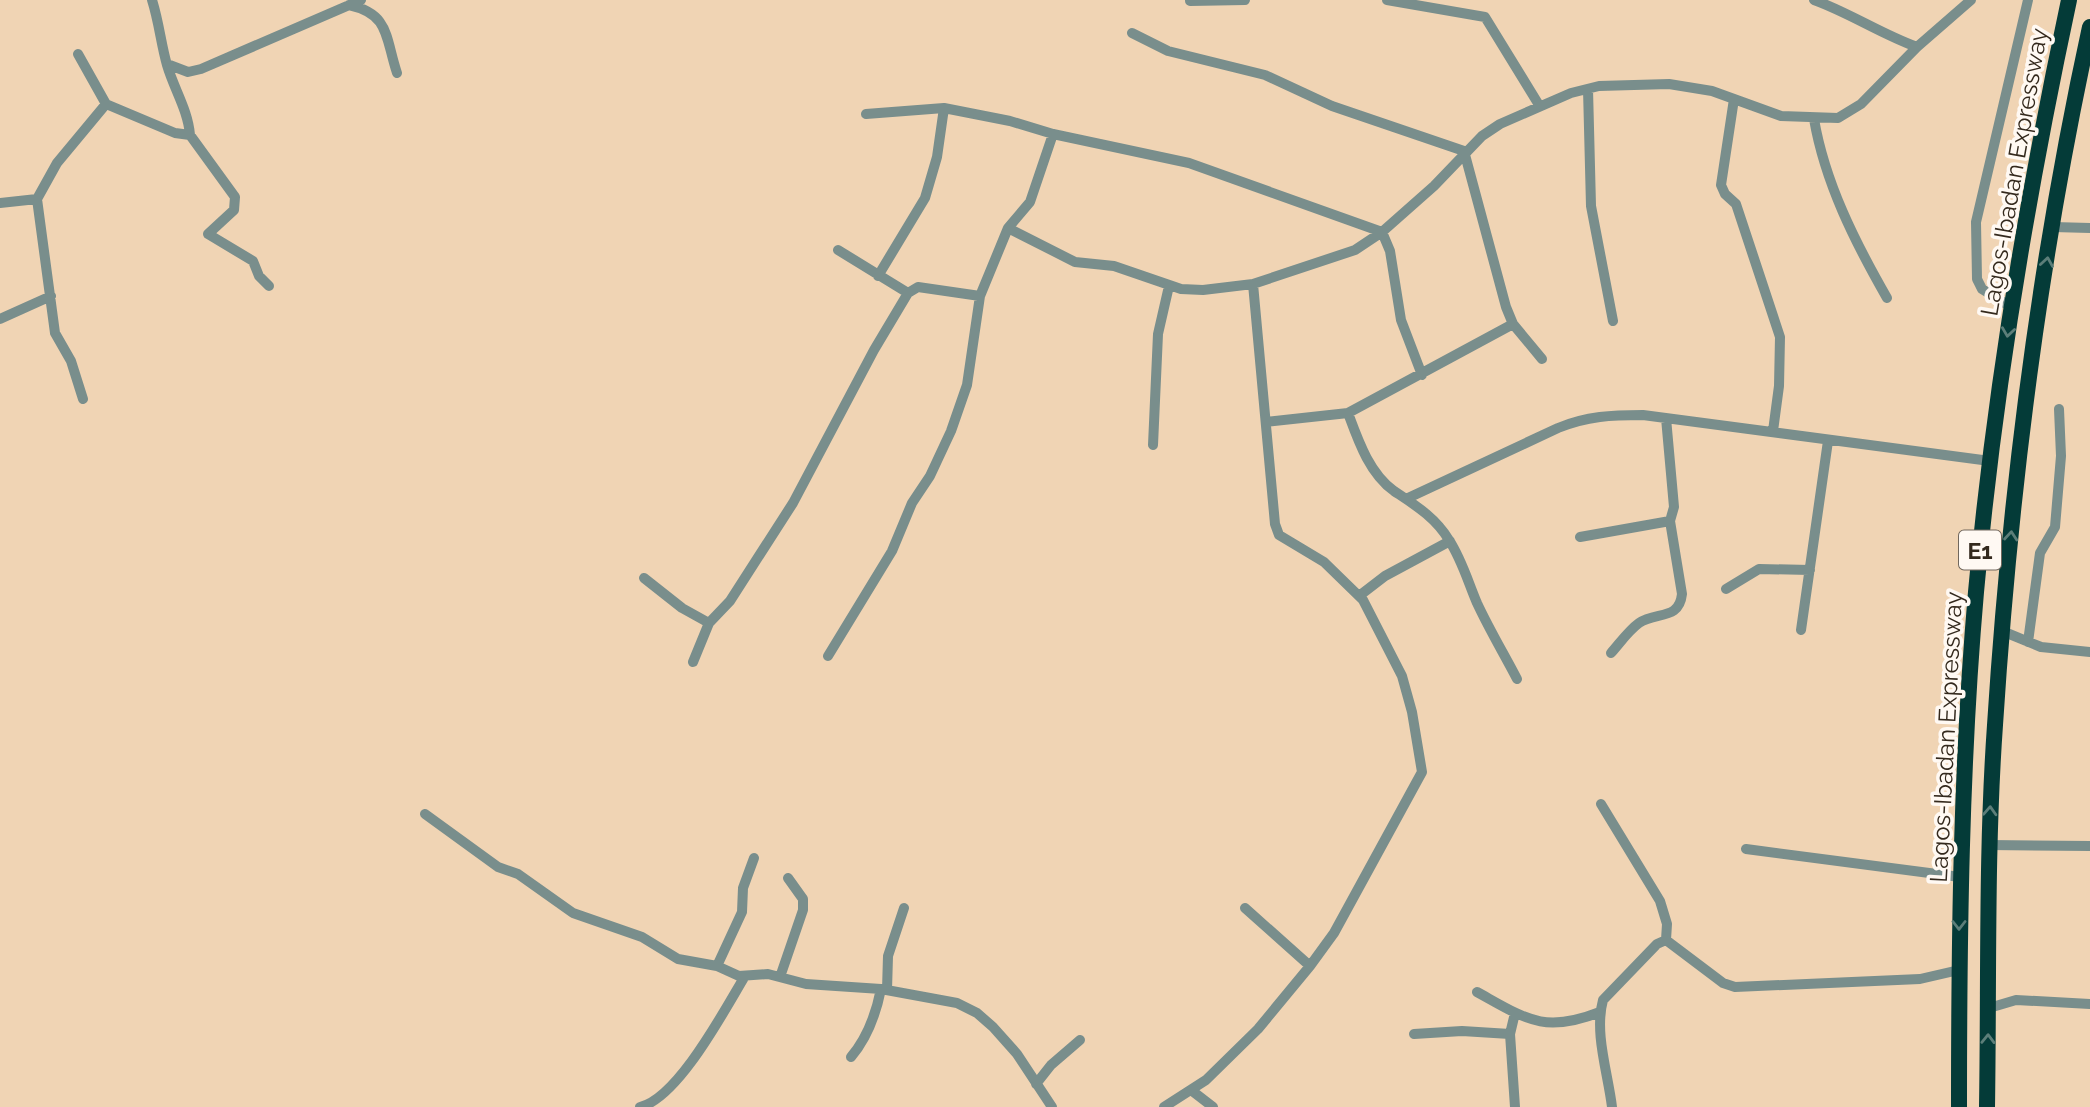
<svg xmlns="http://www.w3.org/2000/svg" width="2090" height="1107" viewBox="0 0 2090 1107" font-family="Raleway,sans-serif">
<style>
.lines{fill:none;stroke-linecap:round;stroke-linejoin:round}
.minor{stroke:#798e8c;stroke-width:10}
.highway{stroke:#043b38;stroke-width:16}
.oneway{stroke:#5c7e79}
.labels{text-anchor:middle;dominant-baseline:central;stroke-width:7;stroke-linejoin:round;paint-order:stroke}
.shield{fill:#fff9f3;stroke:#71675d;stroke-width:2}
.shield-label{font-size:23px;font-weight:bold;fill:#34291d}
.street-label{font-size:24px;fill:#34291d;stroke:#fff9f3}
</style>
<rect width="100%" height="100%" fill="#f0d4b4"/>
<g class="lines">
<path class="minor" d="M 1387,0 L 1485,17 L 1539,105
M 1814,0 C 1850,13 1881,34 1917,47
M 1190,1 L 1245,0
M 349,5 C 390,14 385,37 397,73
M 1132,33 L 1168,51 L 1265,75 L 1332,106 L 1464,151
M 78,54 L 106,104
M 167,64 L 188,72 L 201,69 L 361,0
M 1588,89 L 1591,206 L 1613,321
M 1734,99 L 1721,185 L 1725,194 L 1736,204 L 1780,337 L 1779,386 L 1773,431
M 866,114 L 944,108 L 1010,121 L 1053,134 L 1189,163 L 1382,232 L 1390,251 L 1401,320 L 1422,375
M 1814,119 C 1825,183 1855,242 1887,298
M 190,135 L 235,197 L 234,210 L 208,234 L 253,261 L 259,276 L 269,286
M 1464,151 L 1506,307 L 1513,324 L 1542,359
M 0,203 L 37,199
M 2053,227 L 2090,228
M 1008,228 L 1075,262 L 1114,266 L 1181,289 L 1203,290 L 1253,284 L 1355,250 L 1382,232 L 1434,186 L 1482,136 L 1500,124 L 1571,93 L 1599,86 L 1669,84 L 1712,91 L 1781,116 L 1838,118 L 1861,104 L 1917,47 L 1971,0
M 838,250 L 908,293
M 878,276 L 925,198 L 937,157 L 944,108
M 2011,307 L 1982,289 L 1977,279 L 1976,222 L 2028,0
M 0,319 L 51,296
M 83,399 L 71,361 L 55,333 L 37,199 L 57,163 L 106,104 L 175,133 L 190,135 C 188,110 174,89 167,65 C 161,44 159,22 152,0
M 1348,413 C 1358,440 1369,473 1394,491 C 1415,505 1435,517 1449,540 C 1462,560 1468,582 1477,603 C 1489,629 1504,654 1517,679
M 1266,422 L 1348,413 L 1513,324
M 1153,445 L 1158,334 L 1169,286
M 1408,498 L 1558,428 C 1587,416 1612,415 1643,415 L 1990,461
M 1580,537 L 1670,521 L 1674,507 L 1666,418
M 644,578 L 682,608 L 709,623
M 1726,589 L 1759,569 L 1810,570
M 1359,596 L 1385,576 L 1450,541
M 1801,630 L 1828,441
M 2002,631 L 2041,647 L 2090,652
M 2028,642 L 2040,553 L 2055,527 L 2061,456 L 2059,409
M 1611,653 C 1620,643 1628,631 1639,623 C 1656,611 1679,621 1682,594 L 1670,521
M 828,656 L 892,551 L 912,503 L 930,476 L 951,431 L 967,385 L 980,296 L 1008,228 L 1030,202 L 1053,134
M 693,662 L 709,623 L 730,601 L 793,503 L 874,350 L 908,293 L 918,287 L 980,296
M 1601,804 L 1660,901 L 1667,924 L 1666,940
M 425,814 L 498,867 L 518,874 L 573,913 L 642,937 L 678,959 L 717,966 L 739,976 L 768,974 L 806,984 L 881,989 L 957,1003 L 977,1013 L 993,1027 L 1017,1054 L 1052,1107
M 1989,845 L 2090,846
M 1746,849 L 1960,877
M 1245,908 L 1310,966
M 1666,940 L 1723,983 L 1735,987 L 1920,979 L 1959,970
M 717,966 L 742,912 L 743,888 L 754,858
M 780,977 L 803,910 L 803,899 L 788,878
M 887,990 L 888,956 L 904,908
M 1477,992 C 1526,1019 1544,1034 1600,1012
M 1989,1008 L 2016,1000 L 2090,1004
M 1515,1013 L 1510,1034 L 1515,1107
M 1414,1034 L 1462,1031 L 1510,1034
M 851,1057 C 868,1037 876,1014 881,989
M 1036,1084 L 1051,1065 L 1080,1040
M 1191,1090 L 1213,1107
M 640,1107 C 678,1098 724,1011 745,976
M 1164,1107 L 1206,1080 L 1258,1029 L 1310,966 L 1334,933 L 1422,772 L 1412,712 L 1402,676 L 1363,600 L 1324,562 L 1279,535 L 1275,524 L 1253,284
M 1612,1107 C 1608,1073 1594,1033 1603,1000 L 1657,944 L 1666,940"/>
<path class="highway" d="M 1959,1107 C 1959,935 1961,763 1976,592 C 1994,393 2027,196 2069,0
M 1987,1107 C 1989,980 1986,852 1995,725 C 2010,491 2040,256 2090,27"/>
</g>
<defs><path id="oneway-chevron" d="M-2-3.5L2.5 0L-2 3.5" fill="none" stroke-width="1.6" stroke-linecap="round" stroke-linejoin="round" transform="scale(1.75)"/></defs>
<g class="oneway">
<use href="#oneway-chevron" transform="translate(2047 262) rotate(-81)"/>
<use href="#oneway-chevron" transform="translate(2008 332) rotate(98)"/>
<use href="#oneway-chevron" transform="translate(2011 536) rotate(-85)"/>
<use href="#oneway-chevron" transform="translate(1990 811) rotate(-87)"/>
<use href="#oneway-chevron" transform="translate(1959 925) rotate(90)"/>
<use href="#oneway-chevron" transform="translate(1988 1039) rotate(-89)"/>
</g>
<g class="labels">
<rect class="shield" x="1959" y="530.5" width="42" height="39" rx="5"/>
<g class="shield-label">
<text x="1980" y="550">E1</text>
</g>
<g class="street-label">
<text transform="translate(2014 172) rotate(-80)">Lagos-Ibadan Expressway</text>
<text transform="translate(1946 737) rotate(-87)">Lagos-Ibadan Expressway</text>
</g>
</g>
</svg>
